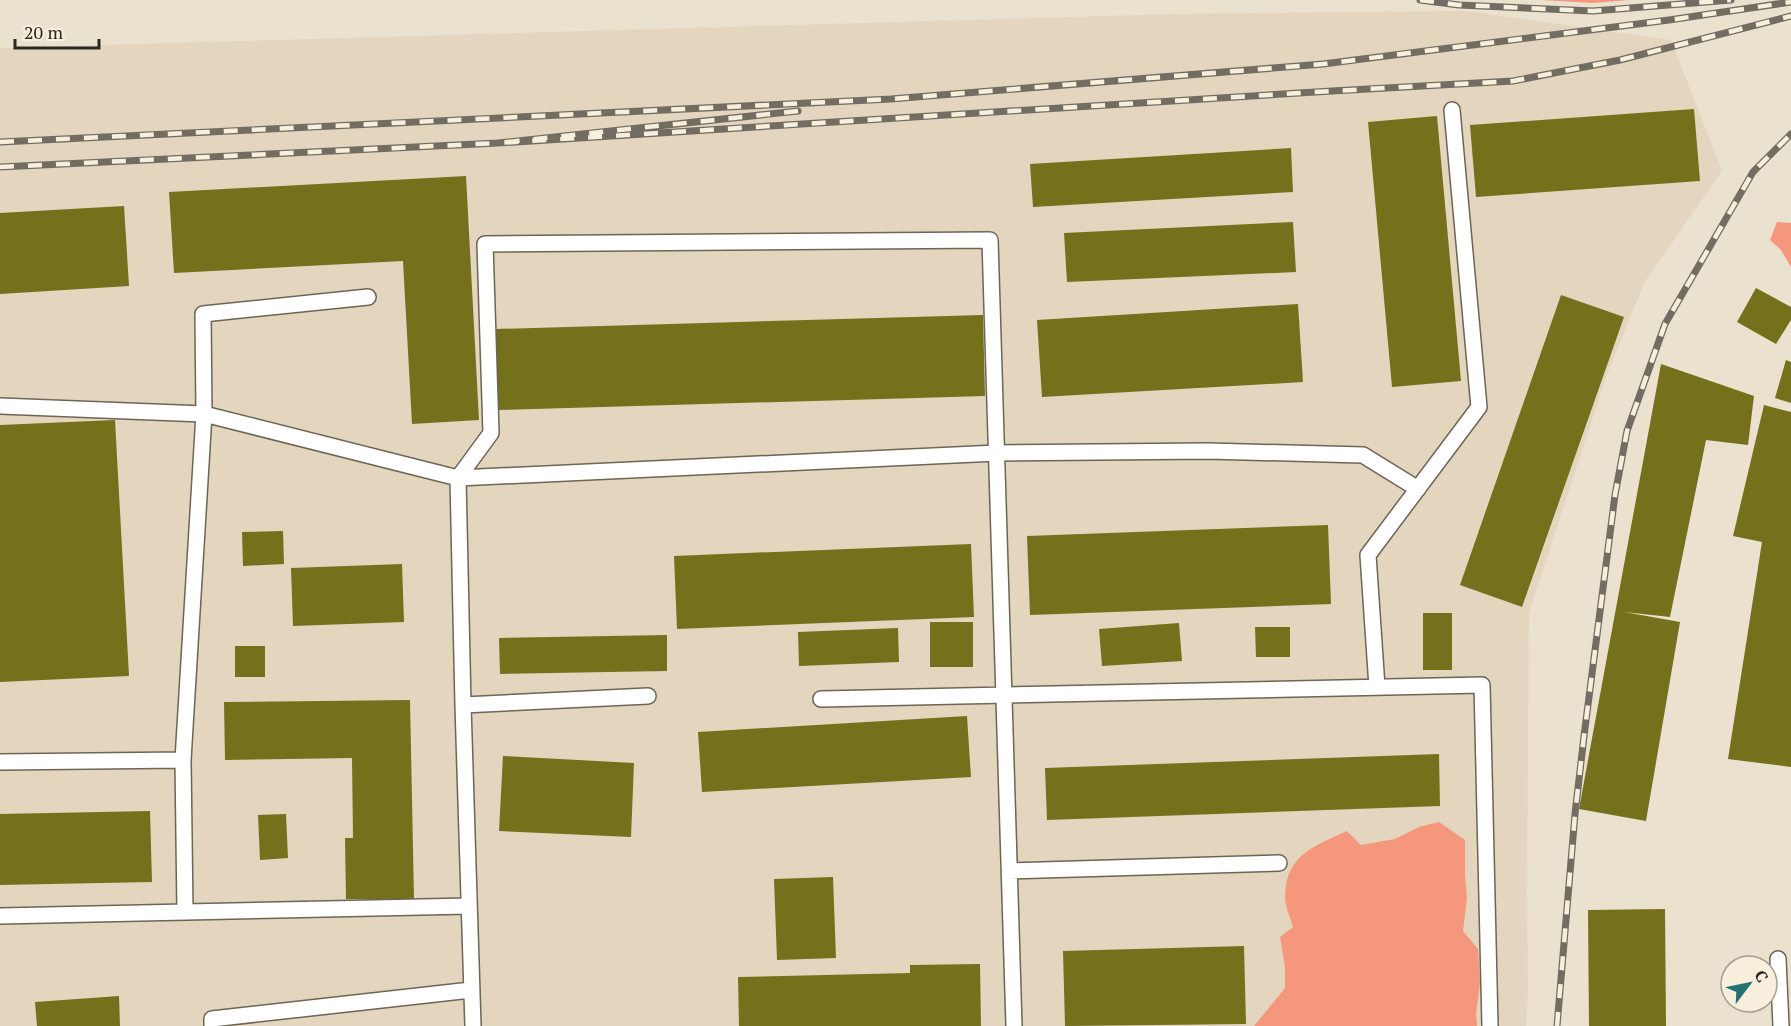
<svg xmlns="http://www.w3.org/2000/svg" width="1791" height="1026" viewBox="0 0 1791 1026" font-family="'PT Serif',serif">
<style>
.built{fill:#e3d5be}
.green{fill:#f4977d}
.building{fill:#75701c}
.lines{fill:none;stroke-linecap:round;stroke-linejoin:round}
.service-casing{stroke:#6d6555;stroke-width:18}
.service{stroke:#fff;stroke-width:15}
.rail-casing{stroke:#726d62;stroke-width:7}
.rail{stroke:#f8eedc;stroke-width:4.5;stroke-dasharray:14;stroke-linecap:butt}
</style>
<rect width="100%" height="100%" fill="#eae1cf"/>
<path class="built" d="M 1467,11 L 1671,40 L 1722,171 L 1644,283 L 1606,377 L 1529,613 L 1527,893 L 1528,992 L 1526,1026 L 0,1026 L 0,48 L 1176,14 Z"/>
<path class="green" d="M 1541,0 L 1629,0 L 1593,3 Z
M 1777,222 L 1791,223 L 1791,267 L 1781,250 L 1770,240 Z
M 1439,822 L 1465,840 L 1465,875 L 1467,898 L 1463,931 L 1478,949 L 1480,984 L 1476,1013 L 1477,1026 L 1254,1026 L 1285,988 L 1285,968 L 1280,937 L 1293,927 C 1290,917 1284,904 1285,894 C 1287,854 1315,846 1347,831 L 1361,845 L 1395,839 L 1419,827 Z"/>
<path class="building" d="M 1694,109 L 1700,181 L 1476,197 L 1470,125 Z
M 1437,116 L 1461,381 L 1392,387 L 1368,122 Z
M 1291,148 L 1293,192 L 1033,207 L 1030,164 Z
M 466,176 L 479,420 L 412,424 L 403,261 L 174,273 L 169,192 Z
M 124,206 L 129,286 L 0,294 L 0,213 Z
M 1293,222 L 1296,272 L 1067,282 L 1064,233 Z
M 1756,288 L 1791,307 L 1791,320 L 1776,344 L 1737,322 Z
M 1561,295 L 1624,317 L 1522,607 L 1460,585 Z
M 1298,304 L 1303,382 L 1042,397 L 1037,320 Z
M 983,315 L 985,396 L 498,410 L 496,329 Z
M 1786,360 L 1791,362 L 1791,403 L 1775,398 Z
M 1661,364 L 1754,396 L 1748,445 L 1706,440 L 1670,617 L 1624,612 L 1680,622 L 1646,821 L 1579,809 Z
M 1764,405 L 1791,412 L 1791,767 L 1728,759 L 1762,542 L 1733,536 Z
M 115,420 L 129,676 L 0,682 L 0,425 Z
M 1328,525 L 1331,604 L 1030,615 L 1027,536 Z
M 283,531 L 284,564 L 243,566 L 242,532 Z
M 971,544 L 974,617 L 677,629 L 674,556 Z
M 402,564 L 404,622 L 293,626 L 291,568 Z
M 1423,613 L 1452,613 L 1452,670 L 1423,670 Z
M 930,622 L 973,622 L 973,667 L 930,667 Z
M 1179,623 L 1182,661 L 1102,666 L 1099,629 Z
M 1255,627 L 1290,627 L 1290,657 L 1256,657 Z
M 898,628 L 899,662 L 799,666 L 798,632 Z
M 667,635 L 667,671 L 500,674 L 499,638 Z
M 235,646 L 265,646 L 265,677 L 235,677 Z
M 410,700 L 414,899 L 346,899 L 345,838 L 353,838 L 352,758 L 225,760 L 224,702 Z
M 967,716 L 971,777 L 702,792 L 698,732 Z
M 1439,754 L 1440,806 L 1047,820 L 1045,768 Z
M 503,756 L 634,763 L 631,837 L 499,831 Z
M 150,811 L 152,882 L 0,885 L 0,814 Z
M 286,814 L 288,858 L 260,860 L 258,815 Z
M 833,877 L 836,958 L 777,960 L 774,879 Z
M 1665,909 L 1666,1026 L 1589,1026 L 1588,910 Z
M 1244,946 L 1246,1024 L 1065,1026 L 1063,951 Z
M 980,964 L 981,1026 L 739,1026 L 738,977 L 910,973 L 910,965 Z
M 119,996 L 120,1026 L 37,1026 L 35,1002 Z"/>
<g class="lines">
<defs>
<path id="service" d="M 0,406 L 204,414 L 458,478 L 997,453 L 1208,451 L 1363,455 L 1418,489
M 1377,687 L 1368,555 L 1479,407 L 1452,110
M 821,699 L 1482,685 L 1490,1026
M 463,705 L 648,696
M 183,760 L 204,414 L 203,314 L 368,297
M 0,762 L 183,760 L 185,912
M 1010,871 L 1279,863
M 0,916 L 469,906
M 1778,959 L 1781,1026
M 212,1026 L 212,1019 L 471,990
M 473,1026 L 463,705 L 458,478 L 491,433 L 485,244 L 990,240 L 1014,1026"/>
</defs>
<use href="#service" class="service-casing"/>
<use href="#service" class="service"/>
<defs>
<path id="rail" d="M 1420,0 L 1459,5 L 1593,11 L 1731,0
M 798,111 L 498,143 L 1332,91 L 1513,81 L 1620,60 L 1791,16
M 0,142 L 891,99 L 1323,64 L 1669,20 L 1791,2
M 0,167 L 498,143
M 1557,1026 L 1575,814 L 1584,736 L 1615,495 L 1627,431 L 1665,324 L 1753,172 L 1791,134"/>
</defs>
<use href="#rail" class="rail-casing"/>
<use href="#rail" class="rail"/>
</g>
<g transform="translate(1749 984) rotate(58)"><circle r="28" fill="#f8eedc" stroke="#a69f91" stroke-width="1.5"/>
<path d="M0-4.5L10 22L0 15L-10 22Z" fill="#247072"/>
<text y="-9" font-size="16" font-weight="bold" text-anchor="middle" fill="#2b2821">С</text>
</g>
<path d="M15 39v9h84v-9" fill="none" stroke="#2b2821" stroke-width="3"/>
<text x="24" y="39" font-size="18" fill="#2b2821" stroke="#f8eedc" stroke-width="4.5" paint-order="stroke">20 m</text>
</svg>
